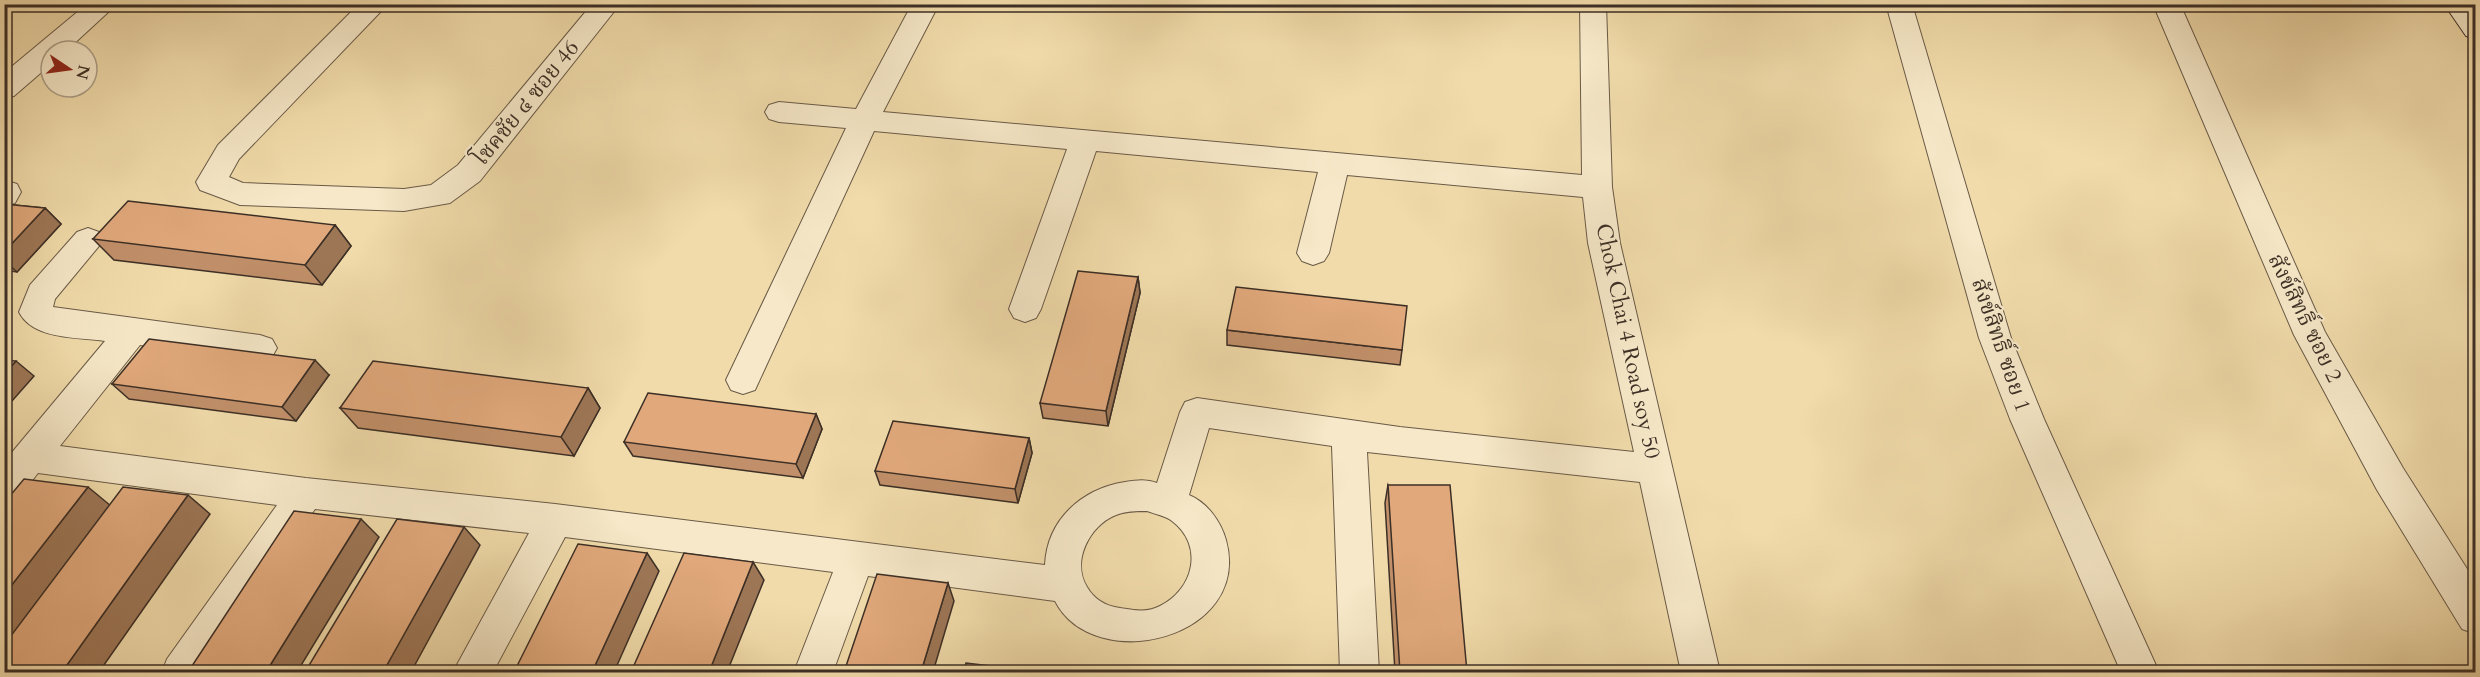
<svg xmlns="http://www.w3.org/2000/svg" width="2480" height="677" viewBox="0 0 2480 677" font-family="Cardo,'Noto Serif Thai',serif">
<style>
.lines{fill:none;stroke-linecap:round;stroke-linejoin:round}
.street-casing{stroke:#695a47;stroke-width:2}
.secondary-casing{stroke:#3c2f26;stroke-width:2}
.street{fill:#f6e8c8;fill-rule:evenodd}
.secondary{fill:#f6e8c8;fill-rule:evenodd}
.wall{fill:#c1906a;stroke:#3c2f26;stroke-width:1.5}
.shaded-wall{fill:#9d7656;stroke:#3c2f26;stroke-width:1.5}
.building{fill:#e0a87b;stroke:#3c2f26;stroke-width:1.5}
.labels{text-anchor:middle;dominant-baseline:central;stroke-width:4.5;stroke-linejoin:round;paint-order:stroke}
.street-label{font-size:22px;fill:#3c2f26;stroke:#f6e8c8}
</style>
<rect width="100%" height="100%" fill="#f1dbaa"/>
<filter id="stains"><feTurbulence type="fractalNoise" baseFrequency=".00333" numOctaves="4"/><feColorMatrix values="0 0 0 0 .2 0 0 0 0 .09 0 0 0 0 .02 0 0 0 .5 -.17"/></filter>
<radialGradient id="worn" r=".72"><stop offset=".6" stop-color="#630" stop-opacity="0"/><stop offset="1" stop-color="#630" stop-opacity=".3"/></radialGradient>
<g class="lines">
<defs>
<path id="street" d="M 87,4 L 117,4 L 66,51 L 51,51 L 51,64 L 14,96 L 4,98 L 4,73 Z
M 359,4 L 388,4 L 239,159 L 229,177 L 243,183 L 404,189 L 431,185 L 458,165 L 592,4 L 620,4 L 480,181 L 450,203 L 404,211 L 240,205 L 200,190 L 196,182 L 218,145 Z
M 912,4 L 939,4 L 883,112 L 1582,175 L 1580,4 L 1606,4 L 1612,187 L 1620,243 L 1720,672 L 1681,672 L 1640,482 L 1367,452 L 1379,672 L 1340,672 L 1332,446 L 1209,428 L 1189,495 C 1208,503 1221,522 1226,540 C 1253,639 1094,677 1055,601 L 868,576 L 833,672 L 794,672 L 833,572 L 565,537 L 493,672 L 453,672 L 529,533 L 315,509 L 203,672 L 162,672 L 167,659 L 277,505 L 38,473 L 17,500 L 4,504 L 4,462 L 105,341 C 78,337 33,340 19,312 L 30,285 L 77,232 L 88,228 L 99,232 L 104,240 L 55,299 L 53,307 L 260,335 L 272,339 L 277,348 L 272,357 L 260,361 L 140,345 L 60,446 L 306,478 L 555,504 L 1045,565 C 1047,520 1081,489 1125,482 C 1137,480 1147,479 1157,483 L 1180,412 L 1185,402 L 1197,398 L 1400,427 L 1634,452 L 1588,243 L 1583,197 L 1347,175 L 1329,253 L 1324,261 L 1313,265 L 1302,261 L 1297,253 L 1318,172 L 1096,151 L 1041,309 L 1036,318 L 1025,322 L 1014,318 L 1009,309 L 1067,149 L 874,131 L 755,390 L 743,394 L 731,390 L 726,380 L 846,128 L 779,122 L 769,119 L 765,112 L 769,105 L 779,102 L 856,109 ZM 1147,511 C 1155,514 1166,516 1172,521 C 1205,546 1193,590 1160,606 C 1147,613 1133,610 1120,608 C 1105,606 1094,599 1087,587 C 1071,561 1090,525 1116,515 C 1125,511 1137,511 1147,511 Z
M 1886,4 L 1912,4 L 2011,338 L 2044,419 L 2159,672 L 2121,672 L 2010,419 L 1979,338 Z
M 2153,4 L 2180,4 L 2325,332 L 2403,468 L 2476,583 L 2476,634 L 2462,629 L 2377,490 L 2294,335 Z
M 4,180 L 17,184 L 21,192 L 15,203 L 4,206 Z"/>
<path id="secondary" d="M 2444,4 L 2471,4 L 2476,10 L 2476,39 L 2466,36 Z"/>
</defs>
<use href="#street" class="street-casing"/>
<use href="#secondary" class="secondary-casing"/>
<use href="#street" class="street"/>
<use href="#secondary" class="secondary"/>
</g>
<path class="wall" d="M 4,204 L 45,208 L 61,224 L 17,272 L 4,270 Z
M 335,225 L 351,246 L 322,285 L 114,260 L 93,239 Z
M 1138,277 L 1140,293 L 1108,426 L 1043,418 L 1040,403 Z
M 1227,330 L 1402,350 L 1400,365 L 1227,345 Z
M 329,375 L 296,421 L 129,399 L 112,384 Z
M 588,388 L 600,408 L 574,456 L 358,428 L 340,408 Z
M 816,414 L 822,429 L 803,478 L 633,456 L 624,442 Z
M 1029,438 L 1032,453 L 1018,503 L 880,485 L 875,471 Z
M 1388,485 L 1467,672 L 1395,672 L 1385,503 Z"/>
<path class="shaded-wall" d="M 45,208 L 61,224 L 17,272 L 4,260 L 4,252 Z
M 335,225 L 351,246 L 322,285 L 305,265 Z
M 1138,277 L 1140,293 L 1108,426 L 1106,411 Z
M 315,360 L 329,375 L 296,421 L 282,407 Z
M 16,361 L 34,376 L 4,410 L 4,374 Z
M 588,388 L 600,408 L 574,456 L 561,437 Z
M 816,414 L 822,429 L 803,478 L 796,464 Z
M 1029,438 L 1032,453 L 1018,503 L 1015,489 Z
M 88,487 L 111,506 L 4,648 L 4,595 Z
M 188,495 L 210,514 L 99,672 L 62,672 Z
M 361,519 L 379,537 L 297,672 L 266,672 Z
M 464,527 L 480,545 L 411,672 L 383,672 Z
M 647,553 L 659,571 L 614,672 L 592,672 Z
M 753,562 L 764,580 L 727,672 L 709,672 Z
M 948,583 L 954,601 L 933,672 L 921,672 Z"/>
<path class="building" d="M 128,201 L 335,225 L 305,265 L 93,239 Z
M 4,204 L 45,208 L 4,252 Z
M 1078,271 L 1138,277 L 1106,411 L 1040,403 Z
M 1236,287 L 1407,306 L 1402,350 L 1227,330 Z
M 149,339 L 315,360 L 282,407 L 112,384 Z
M 4,360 L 16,361 L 4,374 Z
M 373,361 L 588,388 L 561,437 L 340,408 Z
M 648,393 L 816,414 L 796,464 L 624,442 Z
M 893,421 L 1029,438 L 1015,489 L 875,471 Z
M 24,479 L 88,487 L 4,595 L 4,503 Z
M 1388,485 L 1450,485 L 1467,672 L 1400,672 Z
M 123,487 L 188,495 L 62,672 L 4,672 L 4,645 Z
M 294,511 L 361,519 L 266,672 L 188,672 Z
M 397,519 L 464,527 L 383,672 L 305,672 Z
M 578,544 L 647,553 L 592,672 L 514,672 Z
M 684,553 L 753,562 L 709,672 L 631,672 Z
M 877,574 L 948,583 L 921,672 L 844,672 Z
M 966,663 L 1040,672 L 963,672 Z"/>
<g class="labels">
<g class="street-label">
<text transform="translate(526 103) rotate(-51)">โชคชัย ๔ ซอย 46</text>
<text transform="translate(2305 318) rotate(64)">สังข์สิทธิ์ ซอย 2</text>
<text transform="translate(1628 341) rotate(78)">Chok Chai 4 Road soy 50</text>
<text transform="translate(2001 345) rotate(71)">สังข์สิทธิ์ ซอย 1</text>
</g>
</g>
<rect width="2480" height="677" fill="none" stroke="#f1dbaa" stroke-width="24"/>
<rect x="6" y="6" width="2468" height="665" fill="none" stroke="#3c2f26" stroke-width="3"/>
<rect x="12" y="12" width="2456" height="653" fill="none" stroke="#3c2f26" stroke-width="1.5"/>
<g transform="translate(69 69) rotate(103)"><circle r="28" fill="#f6e8c8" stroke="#ac9e87" stroke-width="1.5"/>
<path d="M0-4.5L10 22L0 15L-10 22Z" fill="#8f2418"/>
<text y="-9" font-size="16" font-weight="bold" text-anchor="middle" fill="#3c2f26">N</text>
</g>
<rect width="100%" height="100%" filter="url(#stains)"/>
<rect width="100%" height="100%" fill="url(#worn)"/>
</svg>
